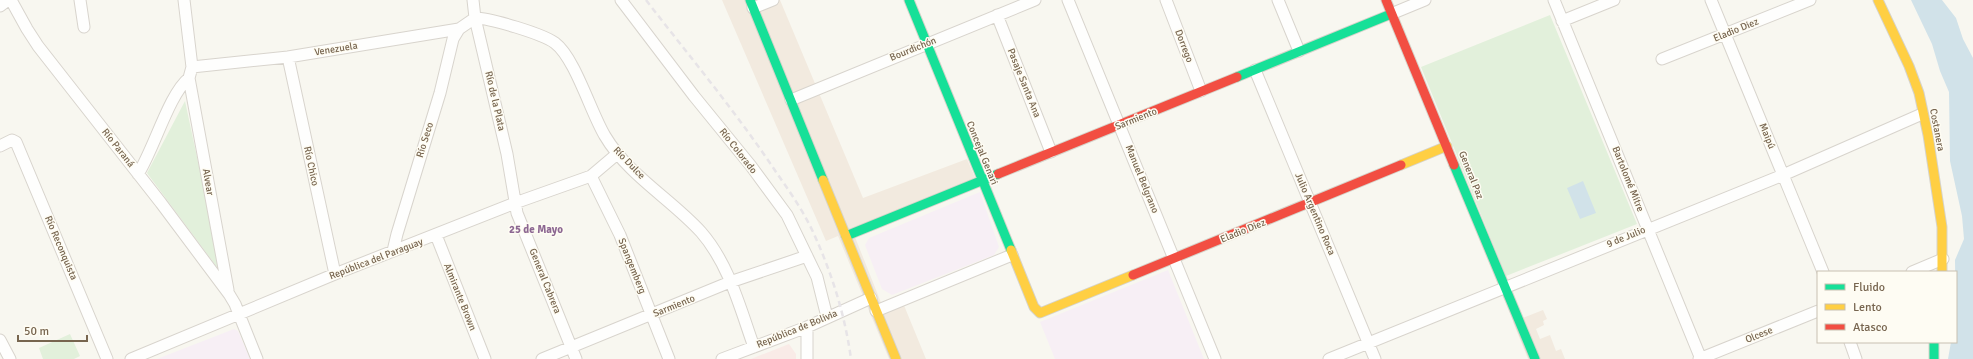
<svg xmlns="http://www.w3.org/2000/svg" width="1973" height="359" viewBox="0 0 1973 359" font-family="Signika,sans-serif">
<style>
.commercial{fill:#f2eadf}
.education{fill:#f7eff5}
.medical{fill:#f9ebe7}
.green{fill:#e2f0db}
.water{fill:#d1e2e9}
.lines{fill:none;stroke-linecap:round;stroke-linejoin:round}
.street-casing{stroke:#d8d4cd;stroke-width:13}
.fast-casing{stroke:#d6d3ca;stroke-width:11}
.slow-casing{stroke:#d6d3ca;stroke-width:11}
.jam-casing{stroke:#d6d3ca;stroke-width:11}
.street{stroke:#fefefd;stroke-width:11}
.fast{stroke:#16e098;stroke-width:9}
.slow{stroke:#ffcf43;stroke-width:9}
.jam{stroke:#f24e42;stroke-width:9}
.rail{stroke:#e7e4e7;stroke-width:2.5;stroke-dasharray:6 4;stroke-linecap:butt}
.labels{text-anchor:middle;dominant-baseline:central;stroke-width:3;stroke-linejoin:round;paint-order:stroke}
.street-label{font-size:10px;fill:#77654f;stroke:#fefcf3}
.neighbourhood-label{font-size:11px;font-weight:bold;fill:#8c6792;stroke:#fefcf3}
</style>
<rect width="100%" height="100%" fill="#f8f7f0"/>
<path class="commercial" d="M 722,0 L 780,0 L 863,198 L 967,159 L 979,187 L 855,237 L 882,305 L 901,298 L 926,359 L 889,359 L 838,236 L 826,241 Z
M 1543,310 L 1547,319 L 1543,321 L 1544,325 L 1536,329 L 1540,339 L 1550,335 L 1556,351 L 1561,349 L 1565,359 L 1528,359 L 1513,322 Z"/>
<path class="education" d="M 980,192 L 999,247 L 994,255 L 892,295 L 882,289 L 865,245 L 869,238 Z
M 1168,270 L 1204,359 L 1055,359 L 1040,322 Z
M 234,329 L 238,331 L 250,359 L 157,359 Z"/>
<path class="medical" d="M 789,344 L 796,354 L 796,359 L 751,359 Z"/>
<path class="green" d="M 1550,15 L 1637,224 L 1506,276 L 1421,67 Z
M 185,101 L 222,274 L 147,173 Z
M 70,334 L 80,356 L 74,359 L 43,359 L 39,348 Z"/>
<path class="water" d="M 1911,0 L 1942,0 L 1956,18 L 1963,39 L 1973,58 L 1973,359 L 1948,359 L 1951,342 L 1956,342 L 1955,260 L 1964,239 L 1962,216 L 1950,161 L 1949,92 L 1940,71 L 1932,44 Z
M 1583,181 L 1596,213 L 1580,219 L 1567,188 Z"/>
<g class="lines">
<defs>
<path id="street" d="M 11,0 L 27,29 L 38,46 L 161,203 L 229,294 L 235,304 L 257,359
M 80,0 L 84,27
M 184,0 L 192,67 L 189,78 L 228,290
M 473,0 L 475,18 L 507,154 L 517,213 L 576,359
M 621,0 L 694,96 L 751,166 L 787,215 L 817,277 L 827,317
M 1068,0 L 1215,359
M 1166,0 L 1201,91
M 1278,0 L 1299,51
M 1554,0 L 1701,359
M 1711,0 L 1823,272
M 0,6 L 8,0
M 753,8 L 773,0
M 1391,14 L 1425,0
M 997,15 L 1051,152
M 1562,21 L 1614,0
M 288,57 L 335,274
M 1662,59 L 1810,0
M 192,67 L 288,57 L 459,29 L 475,18 C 490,18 543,34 555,43 C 575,58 591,113 605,136 C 628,175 671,199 701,232 C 729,264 740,308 754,347
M 1255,70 L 1375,359
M 791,100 L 1035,0
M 0,146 L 12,140 L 16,142 L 107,359
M 138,174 C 154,149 169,94 189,78
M 591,176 L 620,235 L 669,359
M 436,235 L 485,359
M 393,251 L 397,234 L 440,93 L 453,39 L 459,29
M 1912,272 L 1943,259
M 876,311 L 1012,255
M 807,327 L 807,359
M 0,340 L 10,359
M 1850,342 L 1856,359
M 131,359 L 335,274 L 515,203 L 591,176 L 617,154
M 542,359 L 730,282 L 807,256
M 722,359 L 807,327 L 871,298
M 1329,359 L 1783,175 L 1922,114
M 1699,359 L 1818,311"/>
<path id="fast" d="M 750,0 L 823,180
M 909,0 L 1011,250
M 1237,77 L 1391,14
M 1454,165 L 1535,359
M 846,236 L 998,174
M 1934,342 L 1934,359"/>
<path id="slow" d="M 1878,0 L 1909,66 L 1919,93 L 1928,135 L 1942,227 L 1942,272
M 1401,165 L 1447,146
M 823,180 L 896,359
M 1011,250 L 1034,307 L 1040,313 L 1133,275"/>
<path id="jam" d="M 1386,0 L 1454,165
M 998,174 L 1237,77
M 1133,275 L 1401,165"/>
</defs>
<use href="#street" class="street-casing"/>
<use href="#fast" class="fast-casing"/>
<use href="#slow" class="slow-casing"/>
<use href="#jam" class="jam-casing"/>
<use href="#street" class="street"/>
<use href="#fast" class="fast"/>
<use href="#slow" class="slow"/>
<use href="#jam" class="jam"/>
<path class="rail" d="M 646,0 C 690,57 736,112 776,172 C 790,192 804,212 814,234 C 832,274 845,315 851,359"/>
</g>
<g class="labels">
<g class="street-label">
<text transform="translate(1736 30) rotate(-22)">Eladio Diez</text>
<text transform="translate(1184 46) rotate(69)">Dorrego</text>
<text transform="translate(336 49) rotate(-9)">Venezuela</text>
<text transform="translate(913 49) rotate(-22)">Bourdichón</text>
<text transform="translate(1024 83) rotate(68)">Pasaje Santa Ana</text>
<text transform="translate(495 101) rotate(77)">Río de la Plata</text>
<text transform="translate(1136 119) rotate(-22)">Sarmiento</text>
<text transform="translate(1937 130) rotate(79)">Costanera</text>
<text transform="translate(1767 136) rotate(68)">Maipú</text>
<text transform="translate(425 140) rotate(-73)">Río Seco</text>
<text transform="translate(118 148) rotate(52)">Río Paraná</text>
<text transform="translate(738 151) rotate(52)">Río Colorado</text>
<text transform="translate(982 153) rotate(68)">Concejal Genari</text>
<text transform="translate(629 163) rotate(46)">Río Dulce</text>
<text transform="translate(311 166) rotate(78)">Río Chico</text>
<text transform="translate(1471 175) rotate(68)">General Paz</text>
<text transform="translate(1142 179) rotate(68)">Manuel Belgrano</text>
<text transform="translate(1628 179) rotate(68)">Bartolomé Mitre</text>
<text transform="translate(208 182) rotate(80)">Alvear</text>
<text transform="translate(1315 214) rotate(67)">Julio Argentino Roca</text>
<text transform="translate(1243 231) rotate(-22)">Eladio Diez</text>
<text transform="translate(1626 237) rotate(-22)">9 de Julio</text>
<text transform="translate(61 248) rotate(67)">Río Reconquista</text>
<text transform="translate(376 259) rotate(-21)">República del Paraguay</text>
<text transform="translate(632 266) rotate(68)">Spangemberg</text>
<text transform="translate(545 281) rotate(68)">General Cabrera</text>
<text transform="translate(460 297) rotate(68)">Almirante Brown</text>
<text transform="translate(674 306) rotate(-22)">Sarmiento</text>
<text transform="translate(797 329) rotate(-22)">República de Bolivia</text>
<text transform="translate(1759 335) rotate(-22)">Olcese</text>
</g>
<g class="neighbourhood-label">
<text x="536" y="229">25 de Mayo</text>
</g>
</g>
<rect x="1817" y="271" width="140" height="72" fill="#fefcf3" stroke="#c8c0b1"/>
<rect x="1825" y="284" width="20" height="6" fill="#16e098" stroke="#c8c0b1"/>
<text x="1853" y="291" font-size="12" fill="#77654f">Fluido</text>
<rect x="1825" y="304" width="20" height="6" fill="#ffcf43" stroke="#c8c0b1"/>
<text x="1853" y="311" font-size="12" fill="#77654f">Lento</text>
<rect x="1825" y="324" width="20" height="6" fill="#f24e42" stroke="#c8c0b1"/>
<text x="1853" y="331" font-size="12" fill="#77654f">Atasco</text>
<path d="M18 335v6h69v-6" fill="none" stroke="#77654f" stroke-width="2"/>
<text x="24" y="335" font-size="12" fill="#77654f" stroke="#fefcf3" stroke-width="3" paint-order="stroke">50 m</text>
</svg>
